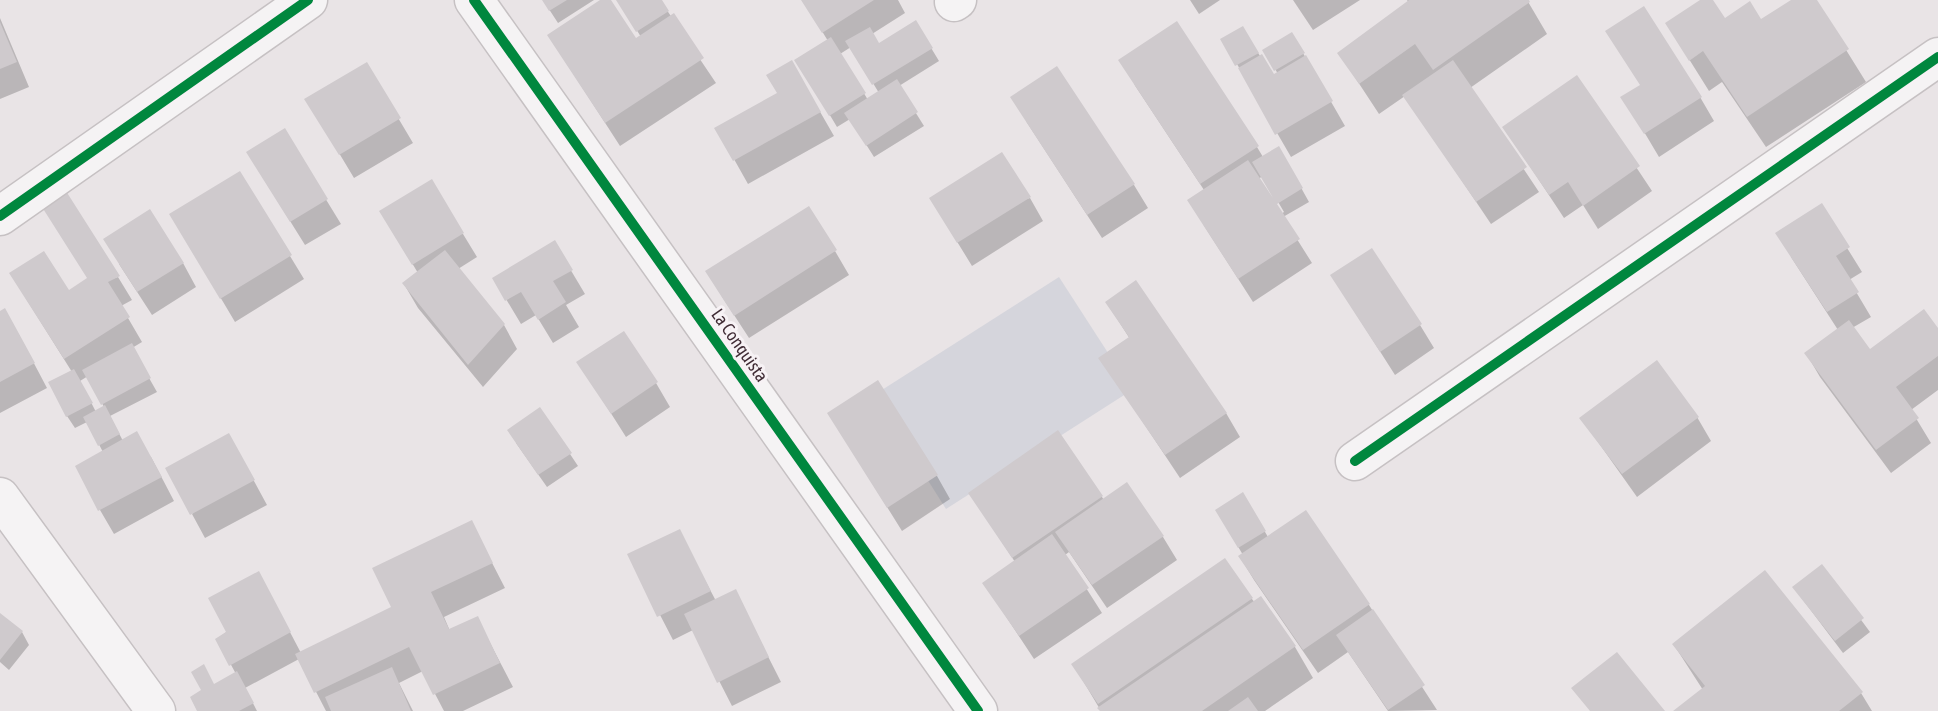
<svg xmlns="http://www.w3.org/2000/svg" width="1938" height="711" viewBox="0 0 1938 711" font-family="'Asap Condensed',sans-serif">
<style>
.green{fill:#d5d5dc}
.shadow{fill:#0003;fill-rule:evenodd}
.building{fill:#cfcacd}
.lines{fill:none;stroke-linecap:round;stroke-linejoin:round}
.minor-casing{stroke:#c6c1c3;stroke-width:41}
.minor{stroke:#f5f3f4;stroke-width:38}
.cycleway-casing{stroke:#f7f2f5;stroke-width:15}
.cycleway{stroke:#00873e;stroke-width:10}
.labels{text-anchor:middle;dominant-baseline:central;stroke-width:6;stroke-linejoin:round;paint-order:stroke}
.street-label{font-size:18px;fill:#402c35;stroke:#f7f2f5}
</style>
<rect width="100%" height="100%" fill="#e9e4e6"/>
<path class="green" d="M 1059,277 L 1132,390 L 946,509 L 874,395 Z"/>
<path class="shadow" d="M 543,0 L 594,0 L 558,23 Z
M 603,0 L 609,0 L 635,41 L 641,37 L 618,0 L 660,0 L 716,83 L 620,146 L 549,36 Z
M 803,0 L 898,0 L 905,13 L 872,34 L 879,46 L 916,23 L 939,61 L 899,86 L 924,126 L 874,157 L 850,119 L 837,127 L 797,60 L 828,41 ZM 851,47 L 879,93 L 868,100 L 840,54 Z
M 1190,0 L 1220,0 L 1199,14 Z
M 1293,0 L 1360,0 L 1313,30 Z
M 1407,0 L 1527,0 L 1547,34 L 1470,88 L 1539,192 L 1491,224 L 1405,96 L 1379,114 L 1339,53 L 1410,4 Z
M 1704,0 L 1711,0 L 1724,21 L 1761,22 L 1794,0 L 1815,0 L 1866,82 L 1766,147 L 1722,82 L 1709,91 L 1667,24 Z
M 0,18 L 29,87 L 0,99 Z
M 1242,28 L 1273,76 L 1278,74 L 1264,50 L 1292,34 L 1345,126 L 1291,157 L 1223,40 Z
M 792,63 L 834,136 L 748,184 L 717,129 L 779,94 Z
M 366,64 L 413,143 L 354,178 L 321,123 Z
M 1577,78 L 1652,191 L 1598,229 L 1583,205 L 1564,218 L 1504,127 Z
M 1134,84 L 1257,147 L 1263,157 L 1279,148 L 1309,202 L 1283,217 L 1312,263 L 1253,302 L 1203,224 L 1204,190 ZM 1263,176 L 1284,212 L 1281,214 L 1258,179 Z
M 1700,97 L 1714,121 L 1659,157 L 1637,120 Z
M 1026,121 L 1134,185 L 1148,208 L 1102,238 Z
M 284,131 L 341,224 L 305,245 L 262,176 Z
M 1030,198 L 1043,221 L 972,266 L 945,222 Z
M 1821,206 L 1862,272 L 1849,280 L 1871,317 L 1852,328 L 1870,351 L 1938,331 L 1938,390 L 1911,410 L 1931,443 L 1891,473 L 1820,377 L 1806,353 L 1838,330 L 1791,257 Z
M 171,214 L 290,256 L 304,279 L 235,322 Z
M 463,234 L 477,257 L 458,269 L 504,325 L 517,349 L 483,387 L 418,308 L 404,284 L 418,273 L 395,235 Z
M 554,242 L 585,294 L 566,305 L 579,327 L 553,343 L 536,315 L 521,324 L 494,279 Z
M 835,251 L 849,275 L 749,338 L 721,295 Z
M 183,263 L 196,287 L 152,315 L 119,264 Z
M 1332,276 L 1420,325 L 1434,348 L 1395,375 Z
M 118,277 L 132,300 L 121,306 L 142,342 L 132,348 L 157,392 L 110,416 L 123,441 L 151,457 L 174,501 L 114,534 L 100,510 L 103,452 L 87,422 L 75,428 L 67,416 L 72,372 L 25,297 L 68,293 ZM 88,376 L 104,407 L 96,412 L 80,381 Z
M 1107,303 L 1226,413 L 1240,437 L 1180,478 L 1101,359 L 1130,339 Z
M 0,313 L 19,335 L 47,388 L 0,413 Z
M 579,363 L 656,383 L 670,407 L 626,437 Z
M 829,414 L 937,476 L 950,499 L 902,531 Z
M 1697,417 L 1711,441 L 1637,497 L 1581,418 Z
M 1058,433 L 1104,500 L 1163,537 L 1177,560 L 1107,608 L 1069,552 L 1065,555 L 1102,613 L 1034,659 L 984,583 L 1015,562 L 970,493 Z
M 516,443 L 570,454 L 578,466 L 547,487 Z
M 242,459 L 267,505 L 205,538 L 192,514 Z
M 1243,495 L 1268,537 L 1369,605 L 1437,710 L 1388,711 L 1348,652 L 1318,673 L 1254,580 L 1240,557 L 1243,555 L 1217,511 Z
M 471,522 L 505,588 L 444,617 L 450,631 L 477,618 L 513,687 L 463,711 L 444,711 L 423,671 L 399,683 L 413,711 L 326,711 L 299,659 L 245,688 L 257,711 L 199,711 L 214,686 L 236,674 L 217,639 L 272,598 L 301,653 L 393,608 Z
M 679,531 L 716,601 L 735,591 L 781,682 L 732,706 L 693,630 L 673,640 L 629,555 Z
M 1822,567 L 1870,632 L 1843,653 L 1794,588 Z
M 1251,598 L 1295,647 L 1313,678 L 1265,711 L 1101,711 L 1073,664 Z
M 0,615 L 22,632 L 29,645 L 9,670 L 0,662 Z
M 1674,645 L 1861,693 L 1872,711 L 1676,711 L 1703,690 Z"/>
<path class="building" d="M 542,0 L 567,0 L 549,11 Z
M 600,0 L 611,0 L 636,38 L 674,13 L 704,58 L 605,123 L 547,35 Z
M 616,0 L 662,0 L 669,11 L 636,32 Z
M 801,0 L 874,0 L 822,33 Z
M 1409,0 L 1529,0 L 1530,2 L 1433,70 L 1415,44 L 1359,84 L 1337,53 Z
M 1700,0 L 1713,0 L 1725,18 L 1750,1 L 1761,19 L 1791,0 L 1817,0 L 1849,49 L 1747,117 L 1703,51 L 1689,61 L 1665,23 Z
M 1644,6 L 1702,97 L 1644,134 L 1620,97 L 1640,85 L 1605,31 Z
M 916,20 L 933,48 L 872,85 L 845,41 L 870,27 L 879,43 Z
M 1177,21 L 1259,146 L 1200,184 L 1118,60 Z
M 0,22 L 17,62 L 0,69 Z
M 1243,26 L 1259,53 L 1235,66 L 1220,39 Z
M 1292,32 L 1305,53 L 1274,71 L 1262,50 Z
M 831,37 L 866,93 L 829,116 L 794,60 Z
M 1262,54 L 1274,74 L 1306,55 L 1333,101 L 1275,135 L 1238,68 Z
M 792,60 L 821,112 L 733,161 L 714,128 L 777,93 L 766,75 Z
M 1453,60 L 1527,167 L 1476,202 L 1402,95 Z
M 367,62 L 401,118 L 339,155 L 304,99 Z
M 1057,66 L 1135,184 L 1087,215 L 1010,97 Z
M 1577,75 L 1640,166 L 1583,206 L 1568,182 L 1549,195 L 1502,127 Z
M 897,79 L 918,112 L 866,146 L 844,113 Z
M 285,128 L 328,199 L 290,222 L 246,152 Z
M 1279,146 L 1303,188 L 1277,204 L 1300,239 L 1238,279 L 1187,200 L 1248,160 L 1273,198 L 1252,162 Z
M 1002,152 L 1031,197 L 957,243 L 929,198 Z
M 240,171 L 292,255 L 220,299 L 169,214 Z
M 432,179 L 464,233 L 412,265 L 379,211 Z
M 59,180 L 120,276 L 108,282 L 130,317 L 64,359 L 9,273 L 44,251 L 69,290 L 87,278 L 35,196 Z
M 1822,203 L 1850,247 L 1836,256 L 1859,292 L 1827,312 L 1775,233 Z
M 809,206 L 837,250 L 734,316 L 705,271 Z
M 150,209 L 184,263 L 137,292 L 103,239 Z
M 555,240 L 573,270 L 553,281 L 566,302 L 538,320 L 521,292 L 505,301 L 492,278 Z
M 1372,248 L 1422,324 L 1380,352 L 1330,275 Z
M 445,250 L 505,324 L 468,365 L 402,283 Z
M 1136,280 L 1227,413 L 1165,455 L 1098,358 L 1129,337 L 1105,302 Z
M 5,308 L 35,363 L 0,382 L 0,311 Z
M 1924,309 L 1938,328 L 1938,356 L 1896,387 L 1919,418 L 1876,450 L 1804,353 L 1849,320 L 1870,349 Z
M 624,331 L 658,382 L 611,414 L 576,362 Z
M 132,343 L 151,378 L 101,405 L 82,370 Z
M 1657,360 L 1699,417 L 1622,474 L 1579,418 Z
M 74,369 L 93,403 L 66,417 L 48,382 Z
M 878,380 L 938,475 L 887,508 L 827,413 Z
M 105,405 L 120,434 L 98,446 L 83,417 Z
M 540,407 L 572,453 L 538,475 L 507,430 Z
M 1058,430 L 1103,496 L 1012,558 L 968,493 Z
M 137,431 L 162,477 L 98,511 L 75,466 Z
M 229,433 L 255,480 L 190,515 L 165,468 Z
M 1127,482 L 1164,536 L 1092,585 L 1055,532 Z
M 1243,492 L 1266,531 L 1238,548 L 1215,510 Z
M 1306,510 L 1370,604 L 1303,650 L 1238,556 Z
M 472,520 L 493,563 L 431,592 L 449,629 L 478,616 L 500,663 L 433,695 L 409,647 L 314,693 L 295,654 L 391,607 L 372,568 Z
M 680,529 L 711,591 L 657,617 L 627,554 Z
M 1052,534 L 1089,588 L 1019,636 L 982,583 Z
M 1225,558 L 1253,598 L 1098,704 L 1071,664 Z
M 1822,564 L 1864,618 L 1835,641 L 1792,587 Z
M 1765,570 L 1863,692 L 1839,711 L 1673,711 L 1705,686 L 1672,644 Z
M 259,571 L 291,632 L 229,666 L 215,639 L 226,632 L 208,598 Z
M 736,589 L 769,657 L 717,683 L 684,614 Z
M 1261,596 L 1296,646 L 1202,711 L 1100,711 L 1097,708 Z
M 1373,609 L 1425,685 L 1388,710 L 1336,635 Z
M 0,613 L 23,631 L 0,660 Z
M 1617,652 L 1665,711 L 1590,711 L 1571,688 Z
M 204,664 L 214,684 L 237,671 L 254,703 L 239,711 L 197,711 L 190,697 L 201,690 L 191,672 Z
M 392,667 L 411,711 L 331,711 L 325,697 Z
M 1248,697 L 1258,711 L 1228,711 Z"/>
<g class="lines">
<defs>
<path id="minor" d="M 474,0 L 978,711
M 954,2 L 957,0
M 0,216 L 308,0
M 1355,461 L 1938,57
M 0,497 L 156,711"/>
</defs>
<use href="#minor" class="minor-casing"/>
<use href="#minor" class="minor"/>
<defs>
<path id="cycleway" d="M 474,0 L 978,711
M 0,216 L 308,0
M 1355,461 L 1938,57"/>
</defs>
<use href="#cycleway" class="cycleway-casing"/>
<use href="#cycleway" class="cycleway"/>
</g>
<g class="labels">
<g class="street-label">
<text transform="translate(740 345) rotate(55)">La Conquista</text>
</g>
</g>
</svg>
